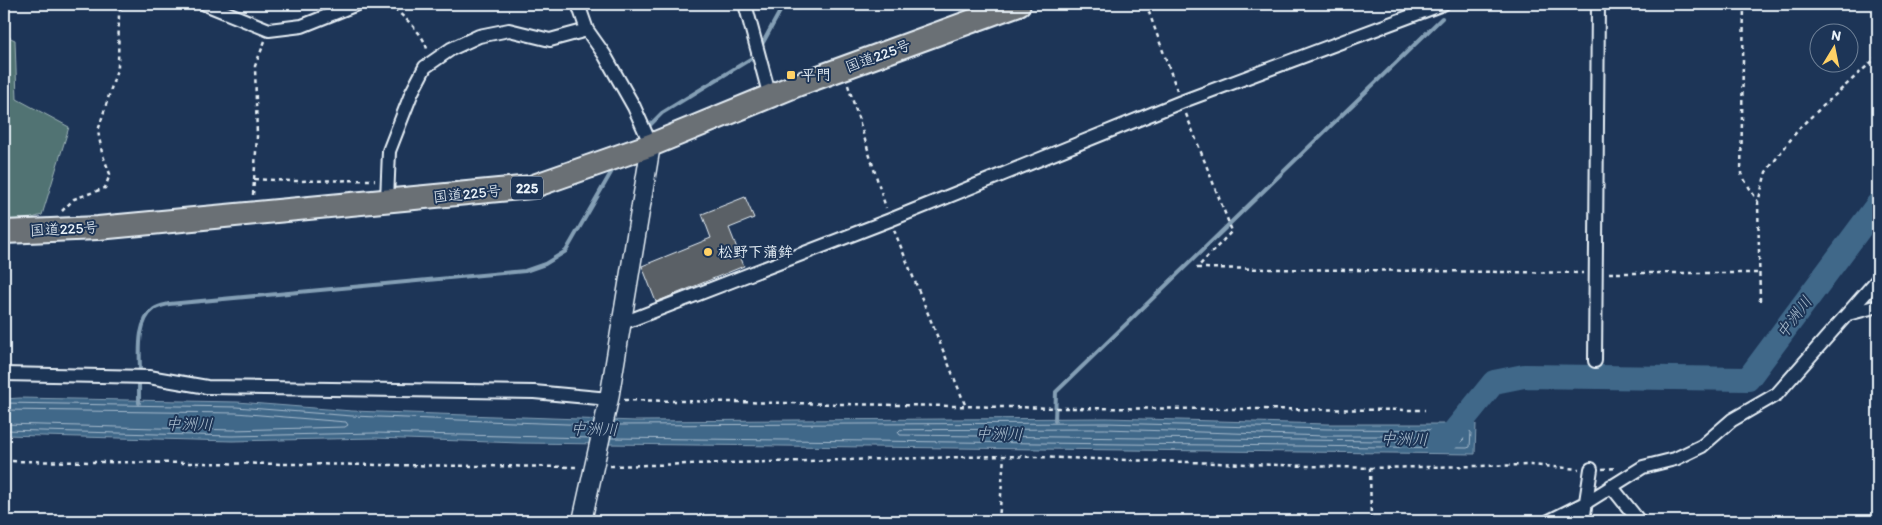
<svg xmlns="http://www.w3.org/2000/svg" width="1882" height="525" viewBox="0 0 1882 525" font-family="Itim,'Klee One',sans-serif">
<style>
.green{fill:#517373;stroke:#9cb2b6}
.water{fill:#416889;stroke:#849fb5}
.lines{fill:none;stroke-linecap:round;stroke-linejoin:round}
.shore{stroke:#a5bacc;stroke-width:1}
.stream{stroke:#849fb5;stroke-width:4}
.river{stroke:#416889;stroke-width:24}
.building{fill:#5a6066;stroke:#e8f1f8}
.street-casing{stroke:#e8f1f8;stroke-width:16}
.secondary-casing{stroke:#e8f1f8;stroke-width:21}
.highway-casing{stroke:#e8f1f8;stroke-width:26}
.path{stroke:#e8f1f8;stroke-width:2.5;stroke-dasharray:4 4;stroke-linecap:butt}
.street{stroke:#1d3557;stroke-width:12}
.secondary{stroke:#1d3557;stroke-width:18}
.highway{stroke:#6b6f75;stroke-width:22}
.poi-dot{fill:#ffd166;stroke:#1d3557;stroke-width:2}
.labels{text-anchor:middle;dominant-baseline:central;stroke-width:4;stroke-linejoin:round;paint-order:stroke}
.shield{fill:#1d3557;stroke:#abb9c8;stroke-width:1}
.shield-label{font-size:14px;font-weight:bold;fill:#e8f1f8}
.street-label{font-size:15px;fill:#e8f1f8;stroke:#1d3557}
.poi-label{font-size:15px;font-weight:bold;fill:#e8f1f8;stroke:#1d3557;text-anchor:start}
.water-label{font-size:16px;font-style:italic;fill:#aec1d1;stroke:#1d3557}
</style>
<rect width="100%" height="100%" fill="#1d3557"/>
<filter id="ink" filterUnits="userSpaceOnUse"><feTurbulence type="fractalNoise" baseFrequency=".02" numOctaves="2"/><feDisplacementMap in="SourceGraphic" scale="10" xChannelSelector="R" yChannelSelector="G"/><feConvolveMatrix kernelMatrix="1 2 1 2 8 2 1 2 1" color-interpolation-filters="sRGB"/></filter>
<g filter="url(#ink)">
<path class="green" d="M 4,35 L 15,40 L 17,99 L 69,127 L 42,215 L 16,223 L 4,222 Z"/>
<path class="water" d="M 20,398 L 237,402 L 352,411 L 636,421 L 1107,418 L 1327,424 L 1476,424 L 1475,454 L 520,443 L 375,438 L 232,441 L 4,435 L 4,399 Z"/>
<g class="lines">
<path class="shore" d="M 4,403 L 236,407 L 352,416 L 593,425
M 4,410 L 236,413 L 346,422 L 348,425 L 345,427 L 232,430 L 4,424
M 1106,429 L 1326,436 L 1462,436 L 1464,439 L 1461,442 L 900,435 L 898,432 L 900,430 Z
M 4,430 L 232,436 L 375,433 L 590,438
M 611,438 L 1467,448 L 1470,447 L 1471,432 L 1468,430 L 1327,429 L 1106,423 L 613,425"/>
<path class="stream" d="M 760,48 L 784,4
M 650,125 L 662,113 L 752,58 L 756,53
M 140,373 C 140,354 136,322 154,309 C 158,306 165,305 169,304 L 525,271 L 545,264 L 566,251 L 612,171
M 139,403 L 139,385
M 1055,421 L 1056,392 L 1442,18"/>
<path class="river" d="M 1436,440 L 1447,440 L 1494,382 L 1524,376 L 1748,379 L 1878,204"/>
</g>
<path class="building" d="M 745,197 L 754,218 L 729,228 L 744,266 L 656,302 L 642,266 L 711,238 L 702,214 Z"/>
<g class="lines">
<defs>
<path id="street" d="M 205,4 L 269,30 L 302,26 L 357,4
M 578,4 L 587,30 L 604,54 L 634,107 L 651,145
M 745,4 L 770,97
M 387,200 L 389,151 L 412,92 L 425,67 L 451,49 L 479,36 L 509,30 L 550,40 L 587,30
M 1848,314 L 1878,306
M 623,323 L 890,220 L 1181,102 L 1443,4
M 1595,361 L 1598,4
M 4,374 L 149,377 L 207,387 L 534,392 L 609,399
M 1611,486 L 1639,521
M 1549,521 L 1587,502 L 1643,467 L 1675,459 L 1702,446 L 1732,420 L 1777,394 L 1878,279
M 1583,521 L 1591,469"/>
<path id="secondary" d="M 582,521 L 609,399 L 651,145"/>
<path id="highway" d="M 4,232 L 98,228 L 531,187 L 651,145 L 797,85 L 1019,4"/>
</defs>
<use href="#street" class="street-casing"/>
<use href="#secondary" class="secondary-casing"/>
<use href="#highway" class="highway-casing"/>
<path class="path" d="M 388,4 C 402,15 423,32 427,49
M 1146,4 L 1177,90
M 1744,4 L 1741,174 L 1758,202
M 848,85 L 886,208
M 1186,114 L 1232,231 L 1197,268
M 254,179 L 292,181 L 375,180
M 253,195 L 257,137 L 255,66 L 265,41
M 62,211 L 74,199 L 105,188 L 110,174 L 102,153 L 98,131 L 118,66 L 119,12 L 123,4
M 894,230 L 966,407
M 1197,268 L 1583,273
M 1609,273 L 1761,273
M 1760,301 L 1758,202 L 1766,172 L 1801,126 L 1878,56
M 624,400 L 1061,408 L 1425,410
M 4,461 L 579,467
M 610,466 L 1004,456 L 1370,468 L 1531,465 L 1579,469
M 1370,468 L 1371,521
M 1602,469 L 1616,468
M 999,521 L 1004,456"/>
<use href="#street" class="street"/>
<use href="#secondary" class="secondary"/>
<use href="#highway" class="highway"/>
</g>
</g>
<g class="poi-dot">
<rect x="786" y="70" width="10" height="10" rx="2.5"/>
<circle cx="708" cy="252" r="5"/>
</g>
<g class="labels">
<rect class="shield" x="511" y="176.5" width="32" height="23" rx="4"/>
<g class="shield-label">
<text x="527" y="188">225</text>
</g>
<g class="street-label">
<text transform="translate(878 56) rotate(-20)">国道225号</text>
<text transform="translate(467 194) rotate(-6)">国道225号</text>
<text transform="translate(64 229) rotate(-3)">国道225号</text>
</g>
<g class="poi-label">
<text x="801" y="75">平門</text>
<text x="718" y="252">松野下蒲鉾</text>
</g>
<g class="water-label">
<text transform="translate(1794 317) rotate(-53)">中洲川</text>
<text transform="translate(189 424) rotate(1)">中洲川</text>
<text transform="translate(594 429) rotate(1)">中洲川</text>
<text transform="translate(999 434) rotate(1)">中洲川</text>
<text transform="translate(1404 439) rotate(1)">中洲川</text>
</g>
</g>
<rect width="1882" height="525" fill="none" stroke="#1d3557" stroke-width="20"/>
<rect x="10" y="10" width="1862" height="505" fill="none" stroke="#e8f1f8" stroke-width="2" filter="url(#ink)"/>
<g transform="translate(1834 48) rotate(10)"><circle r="24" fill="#1d3557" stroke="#6e8097"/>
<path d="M0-4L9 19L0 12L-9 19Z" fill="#ffd166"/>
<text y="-8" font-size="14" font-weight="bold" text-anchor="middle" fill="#e8f1f8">N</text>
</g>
</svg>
